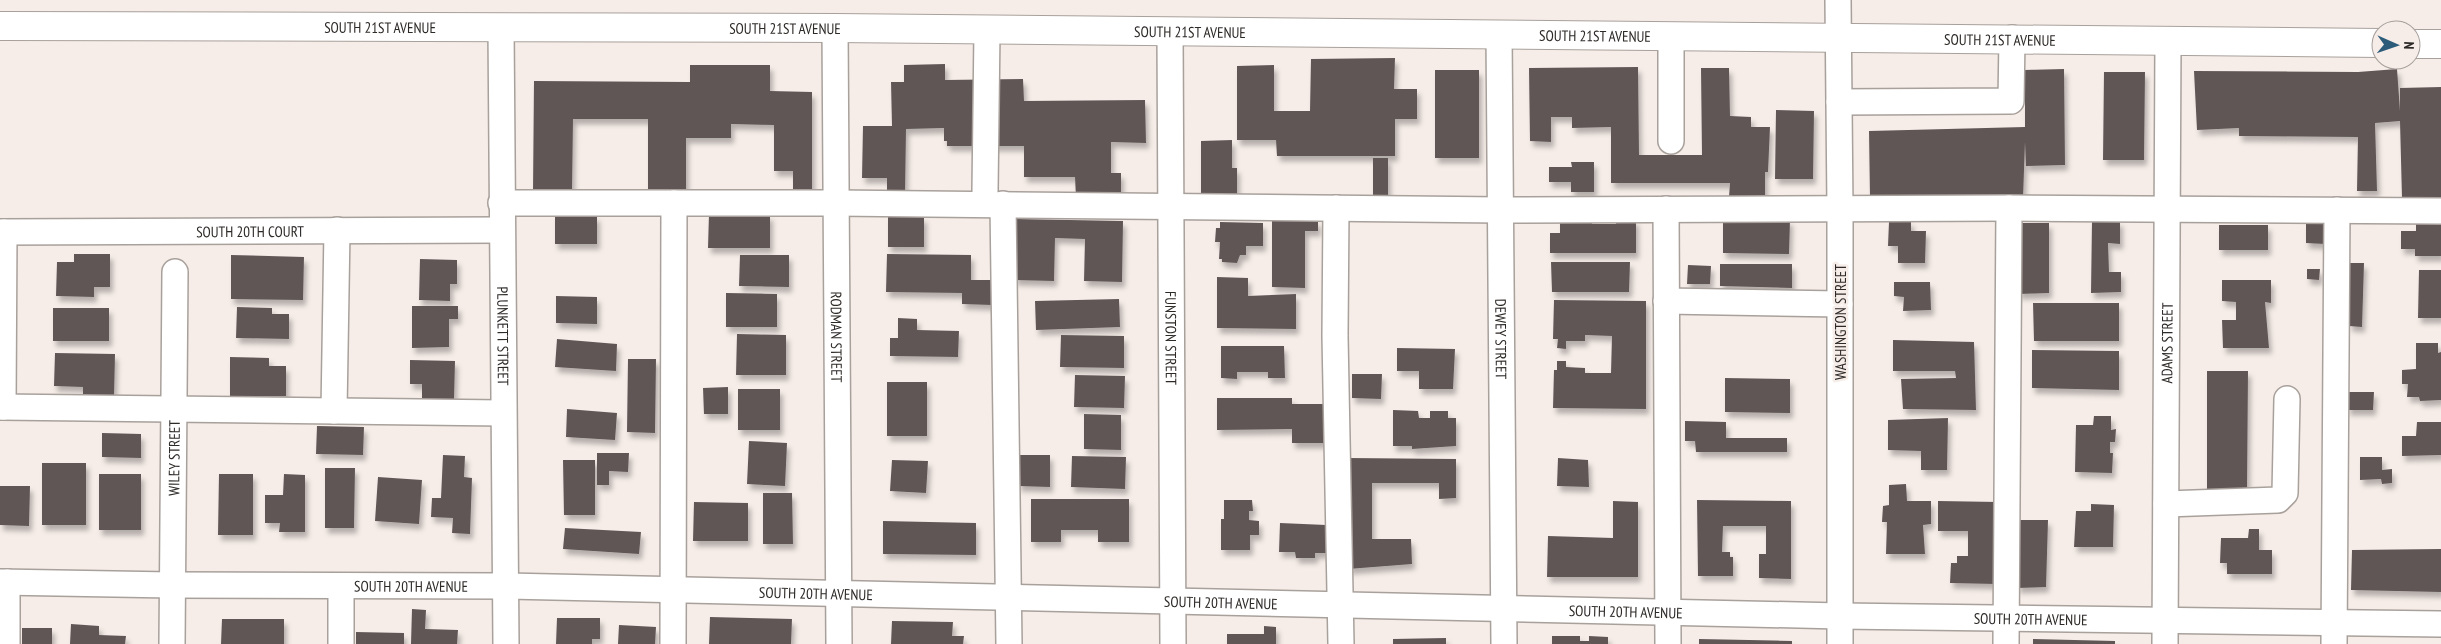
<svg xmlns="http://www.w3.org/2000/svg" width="2441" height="644" viewBox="0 0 2441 644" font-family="'PT Sans Narrow',sans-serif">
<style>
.building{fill:#605757;filter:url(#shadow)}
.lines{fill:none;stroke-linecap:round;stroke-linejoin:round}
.minor-casing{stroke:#a8a09b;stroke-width:28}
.major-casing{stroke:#a8a09b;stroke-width:30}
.minor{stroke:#fff;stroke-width:25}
.major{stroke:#fff;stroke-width:28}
.labels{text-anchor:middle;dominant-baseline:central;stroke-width:5;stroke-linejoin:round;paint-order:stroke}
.street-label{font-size:15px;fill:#2d2927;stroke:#f6ede8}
</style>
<defs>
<filter id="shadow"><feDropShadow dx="3" dy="5.5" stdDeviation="2.5" flood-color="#0004"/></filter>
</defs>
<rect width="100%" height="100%" fill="#f6ede8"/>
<path class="building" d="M 1395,58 L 1394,89 L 1417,89 L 1417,119 L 1395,119 L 1395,156 L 1277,156 L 1276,140 L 1237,140 L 1237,66 L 1274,65 L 1274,111 L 1310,111 L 1311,59 Z
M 945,64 L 945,80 L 1023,79 L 1024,101 L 1145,100 L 1146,143 L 1111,142 L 1111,173 L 1121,173 L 1121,197 L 1076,197 L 1075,177 L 1024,177 L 1024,146 L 947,146 L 947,141 L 944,141 L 944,128 L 906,129 L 905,195 L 887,194 L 887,178 L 862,178 L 863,126 L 892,126 L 891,82 L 904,82 L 904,65 Z
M 690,65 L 770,65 L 770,91 L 812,92 L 812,197 L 793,197 L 793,171 L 774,171 L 774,125 L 731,124 L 731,138 L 686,138 L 686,191 L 648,191 L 648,119 L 573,119 L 572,192 L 533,192 L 534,81 L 690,82 Z
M 1638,67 L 1639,155 L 1702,155 L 1701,68 L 1729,68 L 1730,116 L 1751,117 L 1751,127 L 1770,127 L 1768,172 L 1765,172 L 1765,195 L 1729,197 L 1730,183 L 1611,183 L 1611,127 L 1572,128 L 1572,117 L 1551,117 L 1551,142 L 1530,141 L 1529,68 Z
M 2064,69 L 2065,165 L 2026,166 L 2025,142 L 2023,198 L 1870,197 L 1869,131 L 2025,127 L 2025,70 Z
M 2397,69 L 2400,111 L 2400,88 L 2441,87 L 2441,197 L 2402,198 L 2400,121 L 2375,123 L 2377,191 L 2357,191 L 2358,137 L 2239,136 L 2239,128 L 2197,130 L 2194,71 L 2358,72 Z
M 1435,70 L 1479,70 L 1479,158 L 1435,158 Z
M 2104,72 L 2145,72 L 2144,160 L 2103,160 Z
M 1776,110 L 1814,111 L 1813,179 L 1775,179 Z
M 1232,140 L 1232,168 L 1237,168 L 1237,196 L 1201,196 L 1201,141 Z
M 1373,158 L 1388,158 L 1388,197 L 1373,197 Z
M 1571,162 L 1594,162 L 1594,192 L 1571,192 L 1571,182 L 1549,182 L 1549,167 L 1572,167 Z
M 709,214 L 770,215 L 770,248 L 708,248 Z
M 555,215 L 597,216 L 597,244 L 555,244 Z
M 888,216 L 924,217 L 924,247 L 888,247 Z
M 1016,219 L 1123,221 L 1122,282 L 1084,281 L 1085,239 L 1055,238 L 1054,281 L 1014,280 Z
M 1560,219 L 1592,219 L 1592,224 L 1616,224 L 1616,219 L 1636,220 L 1636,253 L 1550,253 L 1550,233 L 1560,233 Z
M 1723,219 L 1790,220 L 1789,254 L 1723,253 Z
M 1272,221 L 1318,221 L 1318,231 L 1305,231 L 1305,288 L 1272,287 Z
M 1911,221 L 1911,231 L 1926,231 L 1925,263 L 1898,263 L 1898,246 L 1888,246 L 1889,222 Z
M 2092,221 L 2120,221 L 2120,244 L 2108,243 L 2109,272 L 2121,272 L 2121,292 L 2091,293 Z
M 1220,222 L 1263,223 L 1263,246 L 1246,246 L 1246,255 L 1240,255 L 1237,263 L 1222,262 L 1222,259 L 1219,259 L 1220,242 L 1215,242 L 1216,228 L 1220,228 Z
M 2020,223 L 2049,223 L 2049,293 L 2018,294 Z
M 2416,223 L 2441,224 L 2441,256 L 2415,256 L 2415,249 L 2401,249 L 2401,231 L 2416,231 Z
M 2306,224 L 2325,224 L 2325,244 L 2306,243 Z
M 2219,225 L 2268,225 L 2268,250 L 2219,250 Z
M 74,254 L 110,254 L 110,287 L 94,287 L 94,297 L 56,296 L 57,262 L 74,262 Z
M 887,254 L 971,255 L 971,280 L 992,280 L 992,305 L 962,304 L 962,293 L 886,292 Z
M 231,255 L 304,257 L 303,300 L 231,299 Z
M 740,255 L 789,255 L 789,287 L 739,286 Z
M 420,259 L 457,260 L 457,284 L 450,284 L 450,301 L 419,300 Z
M 1551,262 L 1630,262 L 1629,292 L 1552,292 Z
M 2350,263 L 2364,263 L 2362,327 L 2349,326 Z
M 1720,264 L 1792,264 L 1792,288 L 1720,286 Z
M 1688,265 L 1711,266 L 1710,284 L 1687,284 Z
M 2307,269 L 2320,269 L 2319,280 L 2307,279 Z
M 2419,270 L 2441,270 L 2441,318 L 2418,318 Z
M 1217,277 L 1248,278 L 1248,296 L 1296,294 L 1296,329 L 1217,328 Z
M 2222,280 L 2271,280 L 2271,303 L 2265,302 L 2269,348 L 2223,348 L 2222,320 L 2236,320 L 2236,302 L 2222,301 Z
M 1894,282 L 1930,282 L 1931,310 L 1903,311 L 1904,297 L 1894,296 Z
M 726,293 L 777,294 L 777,327 L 726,327 Z
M 556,296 L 597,297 L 597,324 L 556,323 Z
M 1119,299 L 1120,327 L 1036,330 L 1035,301 Z
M 1554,300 L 1646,301 L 1646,409 L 1553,408 L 1554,370 L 1557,370 L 1557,361 L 1566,361 L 1566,367 L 1585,368 L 1585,373 L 1611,373 L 1612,336 L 1585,335 L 1585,341 L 1566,341 L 1566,349 L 1557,348 L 1558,339 L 1553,339 Z
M 2033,303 L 2119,303 L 2119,341 L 2034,341 Z
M 412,306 L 458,306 L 458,319 L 449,319 L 449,347 L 412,348 Z
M 237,307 L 272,308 L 272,314 L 289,314 L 289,339 L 236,338 Z
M 53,308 L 109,308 L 109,341 L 53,341 Z
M 898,318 L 917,319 L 917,330 L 959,331 L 958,357 L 890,356 L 890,338 L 898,338 Z
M 737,334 L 786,335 L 786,375 L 736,375 Z
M 1061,335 L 1124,336 L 1124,368 L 1060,367 Z
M 557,339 L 617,344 L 616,371 L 555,367 Z
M 1893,340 L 1974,342 L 1976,410 L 1903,409 L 1901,379 L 1956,378 L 1955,371 L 1893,371 Z
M 2416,343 L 2438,343 L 2438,353 L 2441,352 L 2441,400 L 2420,401 L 2419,397 L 2407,397 L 2408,384 L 2402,384 L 2402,370 L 2416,369 Z
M 1221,346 L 1284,346 L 1285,378 L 1268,378 L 1268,372 L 1237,372 L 1237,379 L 1221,378 Z
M 1397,348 L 1455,349 L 1453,389 L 1419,389 L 1419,371 L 1397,371 Z
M 2032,350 L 2119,351 L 2119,390 L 2032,388 Z
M 55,353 L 115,354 L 114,397 L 83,397 L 83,387 L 54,386 Z
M 230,357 L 269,358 L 269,366 L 286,366 L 286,396 L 230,396 Z
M 628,359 L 656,359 L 655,433 L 627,432 Z
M 410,360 L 455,361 L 454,399 L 422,399 L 422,384 L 410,384 Z
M 2207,371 L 2248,371 L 2247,490 L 2207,491 Z
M 1352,374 L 1382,374 L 1381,399 L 1352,398 Z
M 1075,375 L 1125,376 L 1124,408 L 1074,407 Z
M 1725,378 L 1790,379 L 1790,413 L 1725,412 Z
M 887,382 L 927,382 L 927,436 L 887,436 Z
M 728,387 L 728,414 L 704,414 L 703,388 Z
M 738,389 L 780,389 L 780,430 L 738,430 Z
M 2348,392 L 2374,392 L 2373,410 L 2347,410 Z
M 1217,398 L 1292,398 L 1292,404 L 1324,404 L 1324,443 L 1292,443 L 1292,429 L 1217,430 Z
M 567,409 L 617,413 L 615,440 L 566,437 Z
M 1393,410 L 1418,411 L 1419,418 L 1430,418 L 1430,411 L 1448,411 L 1448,418 L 1456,418 L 1456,446 L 1412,449 L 1412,446 L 1393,446 Z
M 1084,414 L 1121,415 L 1121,450 L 1084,449 Z
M 2094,416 L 2111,416 L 2111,430 L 2116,429 L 2115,442 L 2110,442 L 2110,453 L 2113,453 L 2112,473 L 2075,472 L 2076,425 L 2093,425 Z
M 1948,418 L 1947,470 L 1921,470 L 1921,451 L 1888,450 L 1888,420 Z
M 1685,421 L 1726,422 L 1726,438 L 1787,438 L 1787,452 L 1696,452 L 1695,441 L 1685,441 Z
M 2417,422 L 2441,422 L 2441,455 L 2402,456 L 2402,436 L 2416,436 Z
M 317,426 L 364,427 L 363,455 L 316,454 Z
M 102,433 L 141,434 L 141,458 L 102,457 Z
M 749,441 L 787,443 L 785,486 L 747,484 Z
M 597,453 L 629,453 L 628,472 L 609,471 L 609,485 L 597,485 Z
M 443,455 L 465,456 L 464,477 L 472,478 L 470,534 L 452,533 L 453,518 L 431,517 L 432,498 L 441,498 Z
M 1019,455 L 1050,455 L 1050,487 L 1018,486 Z
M 1072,456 L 1126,457 L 1125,489 L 1071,487 Z
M 2360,457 L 2382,457 L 2382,470 L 2392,469 L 2392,483 L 2382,484 L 2381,479 L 2360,480 Z
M 1348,458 L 1456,459 L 1456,498 L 1439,499 L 1439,483 L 1372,483 L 1372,539 L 1411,539 L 1412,564 L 1348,569 Z
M 1558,458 L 1588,460 L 1589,487 L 1557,486 Z
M 563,460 L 595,460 L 595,515 L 564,515 Z
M 892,460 L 928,461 L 926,493 L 890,491 Z
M 42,463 L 86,463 L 86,525 L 42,525 Z
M 325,468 L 355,468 L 354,528 L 325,528 Z
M 99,474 L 141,474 L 141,530 L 99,530 Z
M 219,474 L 253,474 L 253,535 L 218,535 Z
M 284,474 L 305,475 L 305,532 L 279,532 L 280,523 L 265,523 L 265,495 L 283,495 Z
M 378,477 L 422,480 L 419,524 L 375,521 Z
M 1906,484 L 1907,501 L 1931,501 L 1931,524 L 1923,525 L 1925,554 L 1886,554 L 1887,522 L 1882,522 L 1883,506 L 1889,505 L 1889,485 Z
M 0,486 L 30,486 L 29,526 L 0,525 Z
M 763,493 L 792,493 L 793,544 L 763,544 Z
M 1031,499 L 1129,499 L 1129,542 L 1098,542 L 1098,530 L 1061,530 L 1061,542 L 1031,542 Z
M 1224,500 L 1252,500 L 1253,511 L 1249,511 L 1249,520 L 1259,521 L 1259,535 L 1250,535 L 1250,550 L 1221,550 L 1221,519 L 1224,519 Z
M 1697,500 L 1791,501 L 1791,579 L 1759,578 L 1759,554 L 1766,554 L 1766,526 L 1723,526 L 1722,552 L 1730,552 L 1730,557 L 1733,557 L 1733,576 L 1698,576 Z
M 1613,501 L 1638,502 L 1638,577 L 1547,577 L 1548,536 L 1613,538 Z
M 1938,501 L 1998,502 L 1996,584 L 1950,583 L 1951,563 L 1957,563 L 1957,556 L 1968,556 L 1968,531 L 1938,531 Z
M 694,502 L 748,503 L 748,541 L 693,541 Z
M 2091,504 L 2114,505 L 2113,547 L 2074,547 L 2076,511 L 2091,511 Z
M 2018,520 L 2048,520 L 2046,587 L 2017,588 Z
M 883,521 L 976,523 L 976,555 L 883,554 Z
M 1280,523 L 1326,525 L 1326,553 L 1315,553 L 1315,558 L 1296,558 L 1295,552 L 1279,552 Z
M 565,528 L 641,532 L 639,554 L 563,549 Z
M 2249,529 L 2259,529 L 2259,550 L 2272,550 L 2272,574 L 2227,574 L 2227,563 L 2220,563 L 2221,538 L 2248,538 Z
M 2441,549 L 2441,592 L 2351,590 L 2352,550 Z
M 412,609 L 426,610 L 425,629 L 458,630 L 457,644 L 411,644 Z
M 710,617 L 792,619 L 791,644 L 709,644 Z
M 557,618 L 600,618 L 600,639 L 592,639 L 592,644 L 556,644 Z
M 222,619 L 284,619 L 284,644 L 221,644 Z
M 892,621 L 953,622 L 952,636 L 964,636 L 963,644 L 891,644 Z
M 71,624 L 99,626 L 99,635 L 126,636 L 125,644 L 70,644 Z
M 619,625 L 656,627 L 655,644 L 618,644 Z
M 1264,626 L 1276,627 L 1276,644 L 1227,644 L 1227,634 L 1264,634 Z
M 22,628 L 52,628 L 52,644 L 22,644 Z
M 356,632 L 404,633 L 404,644 L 356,644 Z
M 1552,636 L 1580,636 L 1580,641 L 1589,641 L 1589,636 L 1608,637 L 1608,644 L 1552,644 Z
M 1446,638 L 1446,644 L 1393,644 L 1393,639 Z
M 1699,639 L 1792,641 L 1792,644 L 1699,644 Z
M 2033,639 L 2115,641 L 2115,644 L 2033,644 Z"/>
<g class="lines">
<defs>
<g id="minor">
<path d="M 1838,0 L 1840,209 L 1840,644"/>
<path id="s1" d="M 501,28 L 506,644"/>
<path id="s2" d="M 835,28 L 839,644"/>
<path id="s3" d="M 1170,32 L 1173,644"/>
<path id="s4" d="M 1499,34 L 1504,644"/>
<path d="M 1671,36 L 1671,141"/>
<path d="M 1839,102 L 2011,101 L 2012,38"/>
<path d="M 985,191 L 987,30"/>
<path d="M 501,203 L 836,203 L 1501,210 L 2009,208 L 2441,211"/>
<path d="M 1003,204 L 1009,644"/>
<path d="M 1336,208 L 1335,336 L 1341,644"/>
<path d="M 1666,209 L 1668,644"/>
<path id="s5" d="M 0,232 L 501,230"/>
<path d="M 1666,301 L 1840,304"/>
<path d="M 0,407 L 503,413"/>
<path d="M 3,407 L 4,232"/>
<path d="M 334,411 L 337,230"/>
<path d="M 2166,504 L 2278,500 L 2285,493 L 2287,399"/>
<path id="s6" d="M 0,582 L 171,585 L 506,586 L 1840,616 L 2441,624"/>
<path d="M 7,582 L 7,644"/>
<path d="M 341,586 L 341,644"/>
<path id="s7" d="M 172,644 L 175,272"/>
<path d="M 673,644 L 674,203"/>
<path d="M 2006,644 L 2009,208"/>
<path id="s8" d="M 2165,644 L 2168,40"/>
<path d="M 2334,644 L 2337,210"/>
</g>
<g id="major">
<path id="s9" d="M 0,26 L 835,28 L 2381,43"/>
<path d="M 2411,44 L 2441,44"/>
</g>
</defs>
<use href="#minor" class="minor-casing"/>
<use href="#major" class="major-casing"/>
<use href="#minor" class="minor"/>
<use href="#major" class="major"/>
</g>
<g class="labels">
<g class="street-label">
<text stroke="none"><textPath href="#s9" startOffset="380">SOUTH 21ST AVENUE</textPath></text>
<text stroke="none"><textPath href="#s9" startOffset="785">SOUTH 21ST AVENUE</textPath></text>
<text stroke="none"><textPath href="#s9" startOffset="1190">SOUTH 21ST AVENUE</textPath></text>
<text stroke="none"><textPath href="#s9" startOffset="1595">SOUTH 21ST AVENUE</textPath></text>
<text stroke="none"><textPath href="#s9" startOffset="2000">SOUTH 21ST AVENUE</textPath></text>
<text stroke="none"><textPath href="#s5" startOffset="250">SOUTH 20TH COURT</textPath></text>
<text transform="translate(1840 322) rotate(-90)">WASHINGTON STREET</text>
<text stroke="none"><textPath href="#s1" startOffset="308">PLUNKETT STREET</textPath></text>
<text stroke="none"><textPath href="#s2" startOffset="309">RODMAN STREET</textPath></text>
<text stroke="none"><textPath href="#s3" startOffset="306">FUNSTON STREET</textPath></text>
<text stroke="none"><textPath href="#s4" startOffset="305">DEWEY STREET</textPath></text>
<text stroke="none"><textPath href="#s8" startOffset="301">ADAMS STREET</textPath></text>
<text stroke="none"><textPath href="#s7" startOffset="186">WILEY STREET</textPath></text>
<text stroke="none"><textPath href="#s6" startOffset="411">SOUTH 20TH AVENUE</textPath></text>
<text stroke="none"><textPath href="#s6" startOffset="816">SOUTH 20TH AVENUE</textPath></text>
<text stroke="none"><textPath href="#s6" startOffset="1221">SOUTH 20TH AVENUE</textPath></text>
<text stroke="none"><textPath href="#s6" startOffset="1626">SOUTH 20TH AVENUE</textPath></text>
<text stroke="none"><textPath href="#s6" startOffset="2031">SOUTH 20TH AVENUE</textPath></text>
</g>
</g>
<g transform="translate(2396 45) rotate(92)"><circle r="24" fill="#f6ede8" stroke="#a69f9b"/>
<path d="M0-4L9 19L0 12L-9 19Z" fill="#2d5c7b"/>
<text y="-8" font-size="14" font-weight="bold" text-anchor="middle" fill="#2d2927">N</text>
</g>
</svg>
